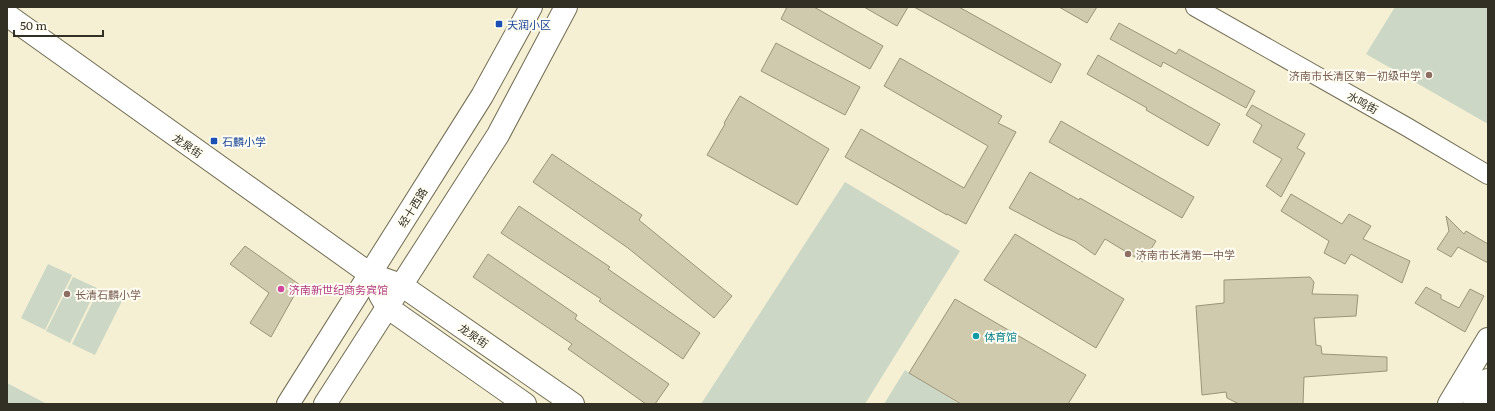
<svg xmlns="http://www.w3.org/2000/svg" width="1495" height="411" viewBox="0 0 1495 411" font-family="Literata,'Noto Sans SC',serif">
<style>
.green{fill:#ccd7c6}
.building{fill:#cfcaae;stroke:#9a957a}
.lines{fill:none;stroke-linecap:round;stroke-linejoin:round}
.minor-casing{stroke:#726d54;stroke-width:20}
.major-casing{stroke:#726d54;stroke-width:24}
.minor{stroke:#fff;stroke-width:18}
.major{stroke:#fff;stroke-width:22}
.transit-dot{fill:#1a4fb4;stroke:#fffdf1;stroke-width:1.5}
.education-dot{fill:#8d6e63;stroke:#fffdf1;stroke-width:1.5}
.hotel-dot{fill:#d1479c;stroke:#fffdf1;stroke-width:1.5}
.culture-dot{fill:#0f9aa8;stroke:#fffdf1;stroke-width:1.5}
.labels{text-anchor:middle;dominant-baseline:central;stroke-width:4;stroke-linejoin:round;paint-order:stroke}
.transit-label{font-size:11px;fill:#164399;stroke:#fffdf1;text-anchor:start}
.education-label{font-size:11px;fill:#785e54;stroke:#fffdf1;text-anchor:start}
.street-label{font-size:11px;fill:#323025;stroke:#fffdf1}
.hotel-label{font-size:11px;fill:#b23c85;stroke:#fffdf1;text-anchor:start}
.culture-label{font-size:11px;fill:#0d838f;stroke:#fffdf1;text-anchor:start}
</style>
<rect width="100%" height="100%" fill="#f5f0d3"/>
<path class="green" d="M 1395,7 L 1488,7 L 1488,124 L 1366,54 Z
M 845,182 L 960,251 L 865,404 L 701,404 Z
M 48,264 L 72,275 L 45,330 L 21,318 Z
M 73,277 L 97,288 L 70,343 L 46,331 Z
M 99,289 L 122,301 L 95,355 L 72,344 Z
M 905,370 L 959,404 L 884,404 Z
M 7,383 L 47,404 L 7,404 Z"/>
<path class="building" d="M 787,7 L 814,7 L 883,46 L 870,69 L 781,19 Z
M 864,7 L 908,7 L 897,26 Z
M 914,7 L 959,7 L 1061,64 L 1051,83 Z
M 1059,7 L 1097,7 L 1087,23 Z
M 1119,23 L 1176,54 L 1179,49 L 1255,91 L 1246,108 L 1163,62 L 1161,67 L 1110,39 Z
M 776,43 L 860,87 L 845,115 L 761,71 Z
M 1098,55 L 1220,124 L 1208,146 L 1146,110 L 1147,108 L 1087,74 Z
M 900,58 L 1002,116 L 998,123 L 1016,132 L 966,224 L 947,214 L 947,215 L 845,157 L 861,129 L 964,188 L 988,146 L 884,86 Z
M 740,96 L 829,149 L 797,205 L 707,155 L 725,124 L 724,123 Z
M 1252,105 L 1305,134 L 1297,148 L 1305,153 L 1281,197 L 1266,186 L 1282,159 L 1253,142 L 1262,125 L 1246,115 Z
M 1061,121 L 1194,197 L 1182,218 L 1049,142 Z
M 552,154 L 642,215 L 639,220 L 732,296 L 714,318 L 628,248 L 533,182 Z
M 1030,172 L 1079,200 L 1080,198 L 1156,241 L 1143,262 L 1105,239 L 1095,255 L 1075,241 L 1058,234 L 1009,208 Z
M 1291,194 L 1342,224 L 1349,214 L 1371,226 L 1363,239 L 1410,261 L 1402,283 L 1351,254 L 1345,264 L 1324,253 L 1329,241 L 1281,211 Z
M 519,206 L 610,267 L 608,269 L 700,333 L 683,359 L 599,301 L 601,299 L 501,233 Z
M 1446,216 L 1464,234 L 1466,231 L 1488,244 L 1488,263 L 1458,247 L 1451,257 L 1437,249 L 1449,231 Z
M 1015,234 L 1124,299 L 1096,348 L 984,280 Z
M 245,246 L 300,285 L 271,337 L 250,323 L 269,293 L 230,264 Z
M 488,254 L 577,315 L 575,319 L 669,384 L 655,404 L 646,404 L 568,349 L 572,344 L 473,277 Z
M 1310,277 L 1314,282 L 1312,294 L 1358,295 L 1356,316 L 1314,318 L 1316,345 L 1321,346 L 1322,354 L 1387,357 L 1387,371 L 1304,377 L 1303,404 L 1239,404 L 1227,398 L 1226,392 L 1202,395 L 1196,306 L 1224,303 L 1224,280 Z
M 1426,287 L 1441,295 L 1441,299 L 1459,308 L 1470,289 L 1484,296 L 1465,332 L 1415,303 Z
M 955,299 L 1086,375 L 1068,404 L 961,404 L 909,373 Z"/>
<g class="lines">
<defs>
<path id="minor" d="M 1195,7 L 1407,127 L 1488,175"/>
<path id="major" d="M 7,15 L 370,274 L 401,285 L 573,404
M 380,295 L 387,307 L 525,404
M 288,404 L 482,96 L 531,7
M 325,404 L 498,135 L 566,7
M 1449,404 L 1488,339
M 1474,404 L 1488,380"/>
</defs>
<use href="#minor" class="minor-casing"/>
<use href="#major" class="major-casing"/>
<use href="#minor" class="minor"/>
<use href="#major" class="major"/>
</g>
<g class="transit-dot">
<rect x="495" y="20" width="8" height="8" rx="2"/>
<rect x="210" y="137" width="8" height="8" rx="2"/>
</g>
<g class="education-dot">
<circle cx="1429" cy="75" r="4"/>
<circle cx="1128" cy="254" r="4"/>
<circle cx="67" cy="294" r="4"/>
</g>
<circle class="hotel-dot" cx="281" cy="289" r="4"/>
<circle class="culture-dot" cx="976" cy="336" r="4"/>
<g class="labels">
<g class="transit-label">
<text x="507" y="24">天润小区</text>
<text x="222" y="141">石麟小学</text>
</g>
<g class="education-label">
<text x="1421" y="75" text-anchor="end">济南市长清区第一初级中学</text>
<text x="1136" y="254">济南市长清第一中学</text>
<text x="75" y="294">长清石麟小学</text>
</g>
<g class="street-label">
<text transform="translate(1363 102) rotate(29)">水鸣街</text>
<text transform="translate(188 145) rotate(35)">龙泉街</text>
<text transform="translate(412 207) rotate(-58)">经十西路</text>
<text transform="translate(474 335) rotate(35)">龙泉街</text>
</g>
<g class="hotel-label">
<text x="289" y="289">济南新世纪商务宾馆</text>
</g>
<g class="culture-label">
<text x="984" y="336">体育馆</text>
</g>
</g>
<rect width="1495" height="411" fill="none" stroke="#323025" stroke-width="16"/>
<path d="M14 30v6h89v-6" fill="none" stroke="#323025" stroke-width="2"/>
<text x="20" y="30" font-size="12" fill="#323025" stroke="#fffdf1" stroke-width="3" paint-order="stroke">50 m</text>
</svg>
